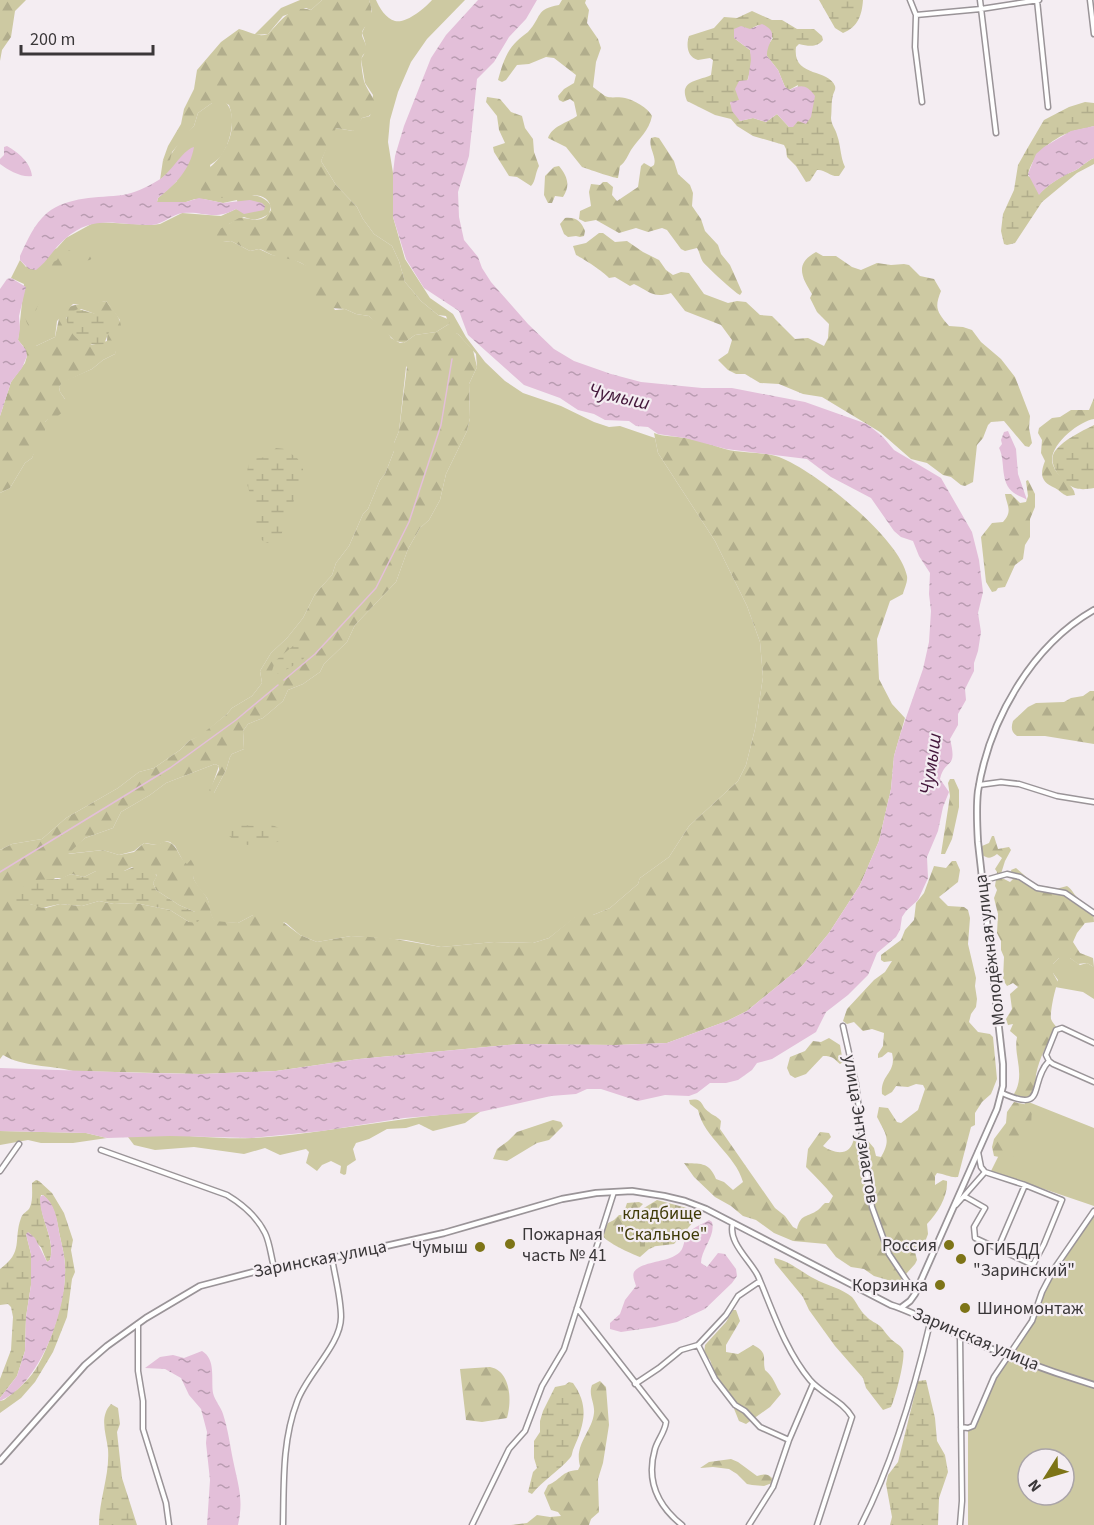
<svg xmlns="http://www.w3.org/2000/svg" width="1094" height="1525" viewBox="0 0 1094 1525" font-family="'Source Sans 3',sans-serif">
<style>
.green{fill:#cdc9a2;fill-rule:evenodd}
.forest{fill:url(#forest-firs);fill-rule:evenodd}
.wetland{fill:url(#wetland-marsh);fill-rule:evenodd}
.cemetery{fill:url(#cemetery-stones)}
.water{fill:url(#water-ripples)}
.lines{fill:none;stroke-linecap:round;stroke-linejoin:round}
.stream{stroke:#e3bfd9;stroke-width:1.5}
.minor-casing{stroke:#9a9498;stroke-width:7}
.tertiary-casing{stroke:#9a9498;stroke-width:8}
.minor{stroke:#fff;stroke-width:4}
.tertiary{stroke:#fff;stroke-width:4.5}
.poi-dot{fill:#7d7417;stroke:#f4edf2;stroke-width:2}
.labels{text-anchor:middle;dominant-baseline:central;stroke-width:4.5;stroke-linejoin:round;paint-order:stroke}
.street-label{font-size:18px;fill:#3a3739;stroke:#f4edf2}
.park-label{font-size:18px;fill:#3f3a07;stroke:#f4edf2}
.poi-label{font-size:18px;fill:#3a3739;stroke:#f4edf2;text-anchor:start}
.water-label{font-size:20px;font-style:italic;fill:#43173a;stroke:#f4edf2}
</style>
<defs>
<pattern id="forest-firs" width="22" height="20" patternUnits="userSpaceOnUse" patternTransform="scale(1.5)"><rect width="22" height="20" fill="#cdc9a2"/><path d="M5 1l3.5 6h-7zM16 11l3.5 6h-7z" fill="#b1ad8c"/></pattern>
<pattern id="wetland-marsh" width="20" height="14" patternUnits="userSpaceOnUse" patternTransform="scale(1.5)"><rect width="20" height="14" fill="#cdc9a2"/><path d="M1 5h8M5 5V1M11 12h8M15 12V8" fill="none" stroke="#b1ad8c"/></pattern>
<pattern id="cemetery-stones" width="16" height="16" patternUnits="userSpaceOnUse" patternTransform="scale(1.5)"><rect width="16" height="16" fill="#cdc9a2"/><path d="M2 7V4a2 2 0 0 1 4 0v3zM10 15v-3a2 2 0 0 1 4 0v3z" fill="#b1ad8c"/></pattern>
<pattern id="water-ripples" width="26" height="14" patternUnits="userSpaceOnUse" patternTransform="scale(1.5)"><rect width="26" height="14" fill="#e3bfd9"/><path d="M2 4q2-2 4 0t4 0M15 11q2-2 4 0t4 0" fill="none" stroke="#b99cb1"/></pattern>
</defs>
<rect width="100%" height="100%" fill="#f4edf2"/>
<path class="green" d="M 300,0 L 322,0 L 311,10 L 306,8 L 283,16 L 268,34 L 254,35 L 281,8 Z
M 369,0 L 376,0 C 379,7 386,19 395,21 C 406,24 425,8 432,0 L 465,0 L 427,39 L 411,62 L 398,92 L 390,120 L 388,142 L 393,173 L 393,217 L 405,259 L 430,298 L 453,314 L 466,337 L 485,362 L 505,381 L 523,393 L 561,406 L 594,422 L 609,427 L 620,426 L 655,438 L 658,453 L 715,541 L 747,606 L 760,642 L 763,677 L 755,729 L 746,765 L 738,781 L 689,826 L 669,857 L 640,878 L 638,884 L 610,908 L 593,915 L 577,916 L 549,938 L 533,943 L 494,942 L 441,947 L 406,940 L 351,936 L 317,942 L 300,935 L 286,923 L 253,915 L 238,923 L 215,922 C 208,912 211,907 207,898 C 202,891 196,886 193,877 L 194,873 L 183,861 L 175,846 L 170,842 L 166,841 L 158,845 L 144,843 L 134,851 L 119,855 L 103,850 L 66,854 L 85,838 L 113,828 L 121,812 L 150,795 L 166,783 L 215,764 L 219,766 L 211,789 L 214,793 L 226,770 L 230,757 L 232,754 L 244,749 L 243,731 L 248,724 L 263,718 L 283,701 L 288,690 L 303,684 L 320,672 L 324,664 L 347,642 L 355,625 L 396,582 L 408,549 L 420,528 L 429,520 L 440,500 L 446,474 L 467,431 L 470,418 L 469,384 L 477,367 L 476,354 L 458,334 L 454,333 L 406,367 L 399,431 L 394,443 L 394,451 L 385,474 L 380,480 L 368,509 L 363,514 L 349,546 L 336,563 L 332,575 L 315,594 L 303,618 L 287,638 L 271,653 L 260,671 L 262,683 L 252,696 L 232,708 L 227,714 L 202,735 L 189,741 L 180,750 L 154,768 L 139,772 L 118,788 L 66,818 L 42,839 L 12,844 L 0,850 L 0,493 L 10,488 L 25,463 L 32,458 L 45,422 L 65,399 L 60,392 L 59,387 L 62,382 L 92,369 L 103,360 L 115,354 L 120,320 L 106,301 L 90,305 L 73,304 L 57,321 L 55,337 L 36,346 L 23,346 L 18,340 L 24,284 L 11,278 L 20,260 L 26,267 L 57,248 L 66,238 L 95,222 L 152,225 L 160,224 L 182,213 L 221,216 L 236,209 L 239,210 L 237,200 L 223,203 L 203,199 L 195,199 L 186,202 L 157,202 L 158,198 L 177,181 L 174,167 L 160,180 L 163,160 L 166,162 L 182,138 L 194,126 L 198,113 L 212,103 L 226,103 C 238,114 230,144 221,156 C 218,160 213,163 210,165 L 217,198 C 233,195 261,189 271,206 L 269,214 C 259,220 254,221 244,217 L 229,224 L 223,242 L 231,241 L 250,251 L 259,249 L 272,255 L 289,257 L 309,267 L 312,272 L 312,280 L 335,310 L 345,309 L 356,314 L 369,316 L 387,331 L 391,338 L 400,343 L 404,343 L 415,335 L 436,332 L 449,324 L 446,316 L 438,315 L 421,301 L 405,282 L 399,261 L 392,246 L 374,234 L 363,219 L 357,207 L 336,185 L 321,161 L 333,131 L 336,128 L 353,131 L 362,118 L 370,116 L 373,95 L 365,83 L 361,59 C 368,49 366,44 362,33 L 372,11 Z
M 1059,958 L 1070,958 L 1080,965 L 1087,963 L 1094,967 L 1094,999 L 1083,992 L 1055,987 L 1058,980 L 1053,973 L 1053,964 Z
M 1026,1101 L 1094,1128 L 1094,1206 L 991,1171 Z
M 480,1112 L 465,1123 L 433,1131 L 419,1124 L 406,1128 L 387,1129 L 369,1139 L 356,1143 L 353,1149 L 356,1160 L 347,1166 L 346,1174 L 344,1175 L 340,1173 L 341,1166 L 331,1161 L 322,1165 L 317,1171 L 306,1163 L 309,1152 L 306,1149 L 280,1155 L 265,1148 L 244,1154 L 194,1147 L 155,1150 L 134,1145 L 128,1137 C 168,1131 211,1140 252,1138 C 328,1134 403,1115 480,1112 Z
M 0,1131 L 86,1133 L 107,1138 L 73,1143 L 41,1143 L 28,1140 L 0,1145 Z
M 1094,1211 L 1094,1525 L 968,1525 L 968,1428 L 971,1428 L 994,1377 L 1032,1321 L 1054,1269 ZM 1028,1459 L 1064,1459 L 1064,1495 L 1028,1495 Z"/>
<path class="forest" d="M 0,0 L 26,0 L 15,11 L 11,37 L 2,50 L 0,61 Z
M 322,0 L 369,0 C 378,25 361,24 362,35 C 363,40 367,44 366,49 C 366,55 364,52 362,57 C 360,62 363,76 364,81 C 366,88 374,98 377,107 L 369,116 L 362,118 L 357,129 L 353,131 L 336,128 L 321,161 L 336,185 L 357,207 L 363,219 L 374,234 L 392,246 L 399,261 L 405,282 L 421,301 L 438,315 L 450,320 L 449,324 L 436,332 L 415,335 L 404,343 L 395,341 L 369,316 L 356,314 L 345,309 L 331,308 L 309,294 L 305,286 L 312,280 C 312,259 287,260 272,255 C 267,253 264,250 259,249 L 250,251 L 231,241 L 223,242 L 213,233 L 239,218 C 252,217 261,226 271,210 C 270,185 231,199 217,198 C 213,198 207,195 203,194 L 201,190 C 201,169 213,168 221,155 C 232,139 235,123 229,105 L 225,103 L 212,103 L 198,113 L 194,126 L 172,152 L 170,160 L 166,163 L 163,160 L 168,146 L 181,124 L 184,109 L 194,89 L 197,70 L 221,42 L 239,29 C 249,31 257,38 268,34 C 280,23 290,4 311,10 Z
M 562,0 L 586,0 L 585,3 L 589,10 L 587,23 L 598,39 L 601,48 L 596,62 L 593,87 C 597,90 601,93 605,96 C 612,99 618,96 625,98 C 634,100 648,108 652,116 C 649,131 639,138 631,150 C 627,157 626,161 620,166 L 618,178 C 613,178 588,169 582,167 L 566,147 L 548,138 C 552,126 567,123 577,116 L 574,102 L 570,99 L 563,102 L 559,100 L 558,96 L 564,89 L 574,83 L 576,75 L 554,58 L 546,57 L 529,64 L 517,65 L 506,80 L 502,82 L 498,80 C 502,66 506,51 517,41 C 520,38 524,35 528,32 C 542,17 535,9 559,5 Z
M 487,97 L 500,99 L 511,112 L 522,116 L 525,128 L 533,139 L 534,152 L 539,166 C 535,173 536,181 531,186 L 517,177 L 509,176 L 494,152 L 493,147 L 505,143 L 499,130 L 497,116 L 486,102 Z
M 655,137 L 659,138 L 674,161 L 678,174 L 690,185 L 693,193 L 692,206 L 701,219 L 705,231 L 718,245 L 721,254 L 730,265 L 742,292 L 740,295 C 735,293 706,266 703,262 C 700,257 700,253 697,248 L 685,251 L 681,249 L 667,230 L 662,228 L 648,232 L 636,228 L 619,233 L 596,220 L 585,222 L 579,219 L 580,211 L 591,206 L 589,192 L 591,184 L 600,185 L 603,182 L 607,182 L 613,187 L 612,195 L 617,201 L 638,187 L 641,166 L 644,163 L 651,167 L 654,165 C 657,156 648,148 651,138 Z
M 559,166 C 567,176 571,185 563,197 L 555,196 L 552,203 L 548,203 L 544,195 L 545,176 L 554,167 Z
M 565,218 C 576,217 581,221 585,231 L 584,236 L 580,237 L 576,236 L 568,237 L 564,234 L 560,224 Z
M 599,233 L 603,233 L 615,242 L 627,241 L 643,252 L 659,260 L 666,270 L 673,275 L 681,272 L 689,273 L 704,294 L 728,303 L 737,301 L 746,302 L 760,315 L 772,316 L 795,339 L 808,338 L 824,346 L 828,338 L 829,324 L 817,312 L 810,298 L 812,294 C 802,277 794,264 816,252 L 823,256 L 836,256 L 852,267 L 861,270 L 877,263 L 891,265 L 904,264 L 909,265 L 920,276 L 934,279 L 941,291 C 934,308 937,312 949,326 L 963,327 L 972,330 L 981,342 L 1001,359 L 1015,377 L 1030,416 L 1029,428 L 1032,443 L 1029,447 L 1025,446 L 1004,421 L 991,422 L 988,425 L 983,438 L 977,445 L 973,482 L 965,486 L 961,485 L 951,477 L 943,475 L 927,463 L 911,459 L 880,432 L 822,397 L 803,394 L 779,384 L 760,383 L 745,374 L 736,374 L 728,370 L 718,360 L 728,353 L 732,340 L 721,325 L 685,311 L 671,293 C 653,299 649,291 634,284 L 630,286 L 615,277 L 609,278 C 604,272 584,259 576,255 L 573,246 L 586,243 Z
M 69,250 L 81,257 L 86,252 L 91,252 L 93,257 L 90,260 L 83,261 L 71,271 L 64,268 L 44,272 L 44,267 L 57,260 L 61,252 Z
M 35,282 L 42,293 C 39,305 32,316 33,328 L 31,328 C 21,320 27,305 31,295 L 26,287 L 30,283 Z
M 106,301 C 117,315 126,322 118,340 C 117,344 117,349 115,354 L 103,360 L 92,369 L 62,383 L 59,387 L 60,392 L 67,402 L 64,411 L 53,420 L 48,419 L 45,422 L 45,431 L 32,458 L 25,463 L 10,488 L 0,493 L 0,416 L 11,382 L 25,363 L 27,356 L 23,346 L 36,346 L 55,337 L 60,314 C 71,301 90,304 106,301 ZM 81,309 C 100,315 109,318 107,341 L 92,345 C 82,340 69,329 66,318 Z
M 447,329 L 458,334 L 473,350 L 477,367 L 469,384 L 470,418 L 467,431 L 446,474 L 440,500 L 429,520 L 420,528 L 408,549 L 396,582 L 355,625 L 347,642 L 324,664 L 320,672 L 303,684 L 288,690 L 283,701 L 263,718 L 248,724 L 243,731 L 244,749 L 232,754 L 230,757 L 226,770 L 214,793 L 207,795 L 219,770 L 219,766 L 215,764 L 166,783 L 150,795 L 121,812 L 113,828 L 85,838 L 68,854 L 103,850 L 119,855 L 134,852 L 144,843 C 148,844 154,845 158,844 C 164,843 162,840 168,842 C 177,844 179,858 187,864 L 196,854 L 204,856 L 203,864 L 193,877 C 196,886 207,894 209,903 C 211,911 210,914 215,921 L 238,923 L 253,915 L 271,913 L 300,935 L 317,942 L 351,936 L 389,938 L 441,947 L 494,942 L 533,943 L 549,938 L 577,915 L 593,915 L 610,908 L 638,884 L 640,878 L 669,857 L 689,826 L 738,781 L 746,765 L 755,729 L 763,677 L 760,642 L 747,606 L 715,541 L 658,453 L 654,433 C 664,437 675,436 686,438 C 699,440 712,445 725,449 C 743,454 762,451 779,457 C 814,470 900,538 907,576 C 908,582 904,589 903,594 L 890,601 L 877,639 L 879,679 L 892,704 L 905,718 L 894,756 L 891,789 L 879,841 L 860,885 L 829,933 L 802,966 L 747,1011 L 727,1021 L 667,1043 L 616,1045 L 519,1044 L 359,1059 L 276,1071 L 201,1074 L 73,1071 C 50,1065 23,1067 3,1055 L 0,1059 L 0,850 L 12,844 L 42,839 L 66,818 L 118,788 L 139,772 L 154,768 L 180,750 L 189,741 L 202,734 L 227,714 L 232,708 L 252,696 L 262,683 L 260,671 L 271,653 L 287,638 L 303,618 L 315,594 L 332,575 L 336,563 L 349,546 L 363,514 L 368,509 L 380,480 L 385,474 L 394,451 L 394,443 L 399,431 L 408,358 L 435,333 ZM 132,867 L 157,875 L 153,883 L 156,890 L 179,905 L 195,912 L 189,922 L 170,910 L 135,903 L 114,904 L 99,901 L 82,906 L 60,904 L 46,908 L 30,904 L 55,878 L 63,878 L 71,874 L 84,877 L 96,871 L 124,871 Z
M 1094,398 L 1094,419 C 1079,421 1046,447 1053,465 C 1057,477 1069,481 1074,491 L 1075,495 L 1067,496 C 1062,494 1059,490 1055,488 C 1042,482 1039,476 1045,461 L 1041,453 L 1042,440 L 1038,433 L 1039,428 L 1052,418 L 1060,417 L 1071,410 L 1089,410 Z
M 1028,480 L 1035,494 L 1035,507 L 1030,519 L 1030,537 L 1025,545 L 1023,559 L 1015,565 L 1005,587 L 998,588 L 996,591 L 992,592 L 986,582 L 981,537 L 992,523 L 1003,522 C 1013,511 1007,506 1005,494 L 1011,494 L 1020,503 L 1026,502 L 1028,496 L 1026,481 Z
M 1090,691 L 1094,691 L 1094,744 L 1045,736 L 1017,736 C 1011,732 1011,727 1013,721 L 1028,707 L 1036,703 L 1064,702 L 1071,698 L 1083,696 Z
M 950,779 L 954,779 L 959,790 L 959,807 L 952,839 L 945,854 L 941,854 L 950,796 L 948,783 Z
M 992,836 L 994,836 L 998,849 L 1009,847 L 1011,850 L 1005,861 L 1000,877 L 1010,882 L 1013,879 L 1011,870 L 1016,868 L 1039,888 L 1045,886 L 1056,889 L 1067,886 C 1073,890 1073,894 1078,898 C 1088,906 1094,907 1094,922 L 1085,923 L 1077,933 L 1073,942 L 1080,953 L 1093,958 L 1094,967 L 1087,963 L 1078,964 L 1070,958 L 1059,958 L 1053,964 L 1053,973 L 1058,982 C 1055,988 1050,1012 1051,1019 C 1052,1022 1055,1025 1057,1028 C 1048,1042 1039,1058 1036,1075 C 1035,1083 1039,1091 1030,1097 C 1027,1099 1020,1098 1016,1098 L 1014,1094 C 1026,1074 1013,1056 1017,1037 L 1010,1031 L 1013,1024 L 1008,1025 L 1006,1019 L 1012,1009 L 1010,994 L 1018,987 L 1013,983 L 1007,986 L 1003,980 L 1004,957 L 1001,950 L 1001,941 L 997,933 L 998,914 L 994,898 L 997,890 L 995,886 L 997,872 L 995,869 L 1002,858 L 997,854 C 990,859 988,859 981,854 L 982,846 L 989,843 Z
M 952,861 L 956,861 L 960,870 L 958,882 L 939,897 L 948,906 L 964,907 L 968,910 L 970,918 L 968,944 L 976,978 L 975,986 L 977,999 L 976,1007 L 971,1014 L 969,1022 L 978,1032 L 990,1034 L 993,1037 L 997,1079 L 991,1094 L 982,1102 L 975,1113 L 975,1125 L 971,1127 L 958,1177 C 951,1178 945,1174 937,1173 L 935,1176 L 935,1185 L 943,1180 L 947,1181 C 948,1196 938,1213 927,1224 L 928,1234 L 925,1242 L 918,1246 L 915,1252 L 917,1260 L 915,1264 L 898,1283 L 874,1276 L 864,1269 L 851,1267 L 836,1257 L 826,1244 L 793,1241 L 774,1233 L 756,1220 L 743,1216 L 731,1206 L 715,1197 L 694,1177 L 684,1163 C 699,1164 709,1161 716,1179 L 724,1182 L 733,1190 L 743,1182 C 735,1154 704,1138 698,1110 L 690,1104 L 689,1100 C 704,1097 700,1106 709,1112 C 713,1116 716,1115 721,1121 L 720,1129 L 775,1208 L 785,1216 L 793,1227 L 797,1229 C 801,1213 807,1218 818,1210 C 821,1208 822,1205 825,1203 L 829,1203 L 833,1196 C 825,1186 815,1176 806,1167 L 808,1149 L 820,1132 L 829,1133 L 831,1137 L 823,1146 C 836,1155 851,1156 854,1138 L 862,1134 L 874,1148 L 876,1156 L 881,1157 C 892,1139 885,1133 877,1117 L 879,1107 L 888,1108 L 897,1122 L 901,1123 L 918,1110 L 925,1089 L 923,1085 L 916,1084 L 908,1087 L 896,1086 L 892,1092 L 885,1096 L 882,1094 C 880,1074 897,1073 892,1053 L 888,1052 L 882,1057 L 878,1058 L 878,1054 L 883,1046 L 884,1033 L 872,1029 L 863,1031 L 854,1022 L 847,1024 L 843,1021 L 847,1009 L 874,980 L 885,972 L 892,961 L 884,962 L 881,960 L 881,955 L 901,940 L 905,930 L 914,920 L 916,903 L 924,893 L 934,866 L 946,868 Z
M 829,1038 L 840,1045 L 843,1062 L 840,1064 C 833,1058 833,1056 823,1056 L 806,1074 L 795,1078 L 790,1075 L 787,1068 L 790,1057 L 805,1051 L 813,1041 L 821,1042 Z
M 1014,1102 L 1024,1104 L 1032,1112 C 1031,1117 1032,1124 1030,1127 C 1025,1138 1011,1134 1008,1145 L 1013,1150 L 1014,1156 L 1009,1159 L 994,1156 L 992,1147 L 994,1139 L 1006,1123 L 1007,1112 Z
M 553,1120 L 561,1122 L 563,1126 L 549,1140 L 537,1143 L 507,1161 L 493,1159 L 497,1149 L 508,1141 L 517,1132 Z
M 639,1202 L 643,1204 L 631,1216 L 630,1219 L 643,1220 L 656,1243 L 654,1247 L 649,1249 L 640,1257 C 630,1253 607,1243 602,1235 L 608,1223 L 614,1220 L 619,1215 L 623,1215 L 627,1203 Z
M 733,1310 L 736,1310 L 740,1321 L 726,1345 L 726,1352 L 738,1354 L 753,1345 C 769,1353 762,1358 765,1370 C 774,1377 775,1385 781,1394 L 770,1407 L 746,1424 L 739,1421 L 728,1394 L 718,1382 L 710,1360 L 704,1354 L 705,1345 L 726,1322 Z
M 490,1367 C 511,1371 512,1401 507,1418 L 482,1422 L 466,1420 L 460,1369 Z
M 600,1381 L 606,1387 L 609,1425 L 603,1463 L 598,1479 L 599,1512 L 591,1519 L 589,1525 L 511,1525 L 527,1523 L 537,1515 L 550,1517 L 561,1516 L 558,1512 L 551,1510 L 544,1493 L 548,1485 C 561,1480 561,1471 578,1470 L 580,1466 C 574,1444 592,1432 594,1413 C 595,1403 588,1395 592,1385 Z
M 731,1459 L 738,1462 L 757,1476 C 764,1474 768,1473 773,1479 L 772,1483 L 764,1486 L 752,1485 L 747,1484 L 737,1474 L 729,1469 L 713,1467 L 700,1468 L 709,1462 Z"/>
<path class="wetland" d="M 819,0 L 863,0 C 862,15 858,27 843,33 L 835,28 Z
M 752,11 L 772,20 L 782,20 L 797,29 L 814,29 L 822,36 L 823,40 C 817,48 808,46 799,44 L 796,47 C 792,78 828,68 835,86 C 836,90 834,91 833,95 C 831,101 832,111 831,118 C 831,124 836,130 837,135 C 841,146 840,156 845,167 L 839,176 C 830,177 825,169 817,170 L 810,181 L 806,182 L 796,166 L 787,157 L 786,149 L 784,145 L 753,136 L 737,126 L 731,119 L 715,115 L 687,101 C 678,80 699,81 711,75 L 713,60 L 710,58 L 698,60 C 687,57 686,45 689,36 L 714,28 L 724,17 L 737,18 ZM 758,25 L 773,38 L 766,48 L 767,56 L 778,70 L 785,87 L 789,90 L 798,85 L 789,127 L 777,114 L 766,122 L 753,118 L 740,121 L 730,103 L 740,101 C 745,86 755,66 750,50 L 734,38 Z
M 1085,102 L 1094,103 L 1094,126 C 1086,129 1078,129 1070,132 C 1052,139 1031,155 1028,176 L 1032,178 L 1039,194 C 1048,185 1061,176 1074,171 C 1081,168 1086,161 1094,158 L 1094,164 L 1077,173 L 1042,202 L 1015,243 L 1007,245 L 1004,244 L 1001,231 L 1003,214 L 1014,190 L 1018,165 L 1027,149 L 1044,120 L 1069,107 Z
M 78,309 L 100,315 L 107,321 L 109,332 L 104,344 C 82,347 72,339 66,319 L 70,313 Z
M 1094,425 L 1094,488 C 1088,489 1081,490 1075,488 C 1063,484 1046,464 1055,451 C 1065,439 1080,432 1094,425 Z
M 276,448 L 285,449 L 298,459 L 303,467 L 303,484 L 295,495 L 291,513 L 286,519 L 281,536 L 274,537 L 268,543 C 253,539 257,522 255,511 C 252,493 242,484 249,464 C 253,456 258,459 265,457 C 269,455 273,451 276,448 Z
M 301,644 L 305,646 L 306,655 L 300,664 L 296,664 L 279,674 L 272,671 L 275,661 L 293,646 Z
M 268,823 C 274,826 283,829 287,834 L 282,841 L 267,844 L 258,842 L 248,845 L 237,843 L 228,835 L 237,825 L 259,826 Z
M 139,865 L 152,870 L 157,876 L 153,883 L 156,890 L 179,905 L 195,912 L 200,919 L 197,923 L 189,922 L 170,910 L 135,903 L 114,904 L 99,901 L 82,906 L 60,904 L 42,908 L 30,904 L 21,907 L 14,902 L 13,898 L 18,890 L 34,880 L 59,879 L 71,874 L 84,877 L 96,871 L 124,871 Z
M 36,1180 L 39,1181 L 52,1193 L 64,1213 L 73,1240 L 71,1250 L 75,1272 L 72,1279 L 67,1317 L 53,1352 L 35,1382 L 21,1398 L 0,1413 L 0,1401 L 4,1400 C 13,1393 22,1386 29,1378 C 47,1359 65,1300 65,1274 C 66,1260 62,1246 59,1232 C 57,1219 54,1204 43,1195 L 41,1195 C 38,1217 56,1238 50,1260 L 47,1262 L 41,1247 L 26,1234 L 31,1254 L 31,1285 L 26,1317 L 25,1351 L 17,1376 L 0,1398 L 0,1379 L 11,1350 L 13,1317 L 11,1307 L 8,1304 L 0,1305 L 0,1269 C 24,1252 13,1240 21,1218 C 23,1212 28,1212 30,1207 C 33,1201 32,1190 32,1183 Z
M 774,1258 C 790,1261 801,1272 815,1279 C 826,1285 843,1289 852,1297 C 857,1303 860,1311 866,1316 C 870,1321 877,1323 881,1327 C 884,1330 886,1334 890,1338 C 893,1342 901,1345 903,1350 C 906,1358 895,1399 891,1407 L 883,1410 L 866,1388 L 863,1378 L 835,1346 L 809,1310 L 803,1297 L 775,1263 Z
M 926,1380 L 935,1418 L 937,1441 L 945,1455 L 948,1472 L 939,1498 L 938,1525 L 890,1525 L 892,1517 L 886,1484 L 888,1475 L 898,1462 L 918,1381 Z
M 569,1382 L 573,1383 C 590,1407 584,1425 573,1450 C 572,1453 572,1456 570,1458 C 558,1472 543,1480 532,1494 L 528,1492 L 533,1472 L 537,1468 L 534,1458 L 534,1441 L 540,1432 L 540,1421 L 543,1411 L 555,1387 L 565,1385 Z
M 111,1404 L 118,1408 L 120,1424 L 117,1432 L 122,1478 L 137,1525 L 99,1525 C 99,1499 110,1475 108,1449 C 106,1433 99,1417 111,1404 Z"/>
<path class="cemetery" d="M 657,1200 L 702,1212 L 674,1244 L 640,1248 L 639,1211 Z"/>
<path class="water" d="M 478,0 L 537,0 L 526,19 L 509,37 L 494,62 L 477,79 L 469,156 L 458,192 L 459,217 L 464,240 L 478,257 L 482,268 L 491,282 L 528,324 L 554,349 L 574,361 L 611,374 L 641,382 L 702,388 L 732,388 L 805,402 L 867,424 L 883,437 L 894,450 L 941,478 L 972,532 L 979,560 L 983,592 L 978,613 L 981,632 L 978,651 L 974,663 L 974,671 L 965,689 L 966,700 L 958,714 L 958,725 L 950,739 C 958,771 945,757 940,779 L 949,792 L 943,807 L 938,831 L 927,857 L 928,878 L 918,900 L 906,911 L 902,917 L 900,930 L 896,937 L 877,953 L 868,975 L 848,995 L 826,1012 L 816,1032 L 772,1059 L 757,1063 L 752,1070 L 738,1080 L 726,1083 L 710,1083 L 697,1093 L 689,1096 L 665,1095 L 638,1101 L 601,1089 L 587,1089 L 576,1094 L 551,1096 L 480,1112 L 404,1118 L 322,1131 L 252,1138 L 170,1136 L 107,1138 L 86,1133 L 0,1131 L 0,1068 L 144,1073 L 201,1074 L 276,1071 L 359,1059 L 519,1044 L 616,1045 L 667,1043 L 727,1021 L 747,1011 L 802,966 L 829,933 L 860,885 L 879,841 L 891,789 L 894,756 L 900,735 L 923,669 L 929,642 L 931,611 L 929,594 L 930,573 L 919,556 L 913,541 L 901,537 L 894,531 L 871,498 L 831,477 L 807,459 L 726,449 L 685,438 L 658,434 L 648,427 L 636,426 L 629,421 L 605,420 L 594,414 L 578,410 L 560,398 L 524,385 L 468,335 L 459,311 L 424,288 L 406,259 L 393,217 L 393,173 L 395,156 L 404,126 L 431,58 L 446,35 Z
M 762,24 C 782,33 766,42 767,56 L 778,70 L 785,87 L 790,90 C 801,84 807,85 815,96 L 811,117 L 806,124 L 798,121 L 793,127 L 789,127 L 777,114 L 766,122 L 753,118 L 740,121 L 732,111 L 730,102 L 739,100 L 735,89 L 739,81 L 748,80 L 751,60 L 750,50 L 734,38 L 734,29 L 741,26 L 750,29 Z
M 1094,126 L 1094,158 C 1086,161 1081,168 1074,171 C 1062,176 1047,185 1039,195 L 1028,174 L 1036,154 L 1044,147 L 1071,131 Z
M 7,146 C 18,152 31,163 32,176 C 22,178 8,170 0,164 L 0,159 L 4,155 L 4,147 Z
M 194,147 C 190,170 175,185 158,198 L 157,202 L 186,202 L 199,198 L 223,203 L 250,200 L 262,203 L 265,206 L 264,210 L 244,214 L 236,209 C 214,221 205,211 183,213 C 172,214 164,224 152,225 C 117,226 95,213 65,239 C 54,248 48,261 36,270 L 29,269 L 20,260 L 20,256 C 27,241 34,224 47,213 C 68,196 98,198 123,195 C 135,193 147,187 157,181 C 171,174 182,150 194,147 Z
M 11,278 L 26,287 L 19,316 L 20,329 L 18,340 L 26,350 L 27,356 L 22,368 L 11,382 L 0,416 L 0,289 L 7,279 Z
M 1008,431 L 1016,449 L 1018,474 L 1027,500 C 1023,497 1018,496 1014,493 C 999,482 1006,461 999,448 L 1002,444 L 1001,440 L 1004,432 Z
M 43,1195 C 55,1204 57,1218 59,1232 C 62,1246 66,1260 65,1274 C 65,1313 39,1385 0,1401 L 0,1398 L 17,1376 L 25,1351 L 26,1317 L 31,1285 L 31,1254 L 26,1234 L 28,1232 L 35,1238 L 47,1262 L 50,1260 C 56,1239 39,1218 40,1197 Z
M 709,1220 L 712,1222 C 716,1236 701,1249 701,1263 L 707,1267 L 718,1253 L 725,1254 L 736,1269 L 737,1276 L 732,1283 L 705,1309 L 677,1322 L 655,1327 L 621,1332 L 610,1329 L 610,1323 L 620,1314 L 625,1300 L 636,1286 C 635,1282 632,1276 634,1272 C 640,1263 660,1262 670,1258 C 688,1251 680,1244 689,1233 C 693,1227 703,1224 709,1220 Z
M 202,1351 C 216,1359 211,1379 213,1393 C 215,1401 221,1407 223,1414 C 228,1429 230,1445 233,1460 C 238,1485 244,1499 238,1525 L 207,1525 L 210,1480 L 206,1443 L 207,1432 L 201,1409 L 189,1395 L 181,1378 L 165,1369 L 145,1368 L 160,1357 L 173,1355 L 184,1358 Z"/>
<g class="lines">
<path class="stream" d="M 284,680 L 315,654 L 376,588 L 409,522 L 441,425 L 452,359
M 0,872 L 170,768 L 236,720 L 278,685"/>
<defs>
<path id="minor" d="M 910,0 L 916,15 L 915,47 L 922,102
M 980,0 L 996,133
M 1037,0 L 1048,107
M 1090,0 L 1094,34
M 916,15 L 981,9 L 1039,0
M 979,785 L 1001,782 L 1019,784 L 1057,796 L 1094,802
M 982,881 L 1007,874 L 1020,877 L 1037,888 L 1065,893 L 1094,913
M 843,1026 L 856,1084 L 866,1171 L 872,1207 L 889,1254 L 915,1293
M 1094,1043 L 1062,1028 L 1056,1030 L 1046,1055 L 1049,1061 L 1053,1064 L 1094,1082
M 1002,1093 C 1048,1114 1028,1083 1049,1061
M 101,1150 L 227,1195 C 242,1204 257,1217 265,1233 C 270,1243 271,1257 274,1267
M 0,1171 L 19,1144
M 964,1196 L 985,1208 L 974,1227 L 975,1238 L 1033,1265 L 1044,1244 L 1062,1200 L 1025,1185 L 985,1172 L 981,1167 L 978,1152
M 956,1205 L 985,1172
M 733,1223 C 727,1242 751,1261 758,1276 C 773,1311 785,1350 810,1380 C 822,1394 843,1401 852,1417 L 817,1525
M 998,1248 L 1025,1185
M 760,1281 L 738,1296 L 726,1315 L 698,1345 L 715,1379 L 735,1405 L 745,1411 L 760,1427 L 789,1440
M 577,1308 L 666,1422 C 665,1432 658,1439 655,1449 C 646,1480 657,1505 682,1525
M 138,1324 L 138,1371 L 143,1401 L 143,1429 L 166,1503 L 169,1525
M 960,1336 L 962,1501 L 960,1525
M 635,1384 L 659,1368 L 681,1350 L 698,1345
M 961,1427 L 968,1428 L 973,1426 L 994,1377 L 1032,1321 L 1042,1292 L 1054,1269 L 1094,1211
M 283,1525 C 284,1484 282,1441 297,1402 C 306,1375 341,1345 341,1317 C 341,1298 335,1277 332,1258
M 472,1525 L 509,1449 L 525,1431 L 542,1386 L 564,1349 L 614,1192
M 749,1525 L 773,1487 L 789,1440 L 813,1384
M 861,1525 C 893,1462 914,1391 930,1323"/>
<path id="tertiary" d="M 902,1307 L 910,1301 L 915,1294 L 997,1109 L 1003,1086 L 1003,1064 L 978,842 C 977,825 976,808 978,791 C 989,721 1031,646 1094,610
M 0,1461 L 85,1365 L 107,1346 L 146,1318 L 200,1286 L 265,1269 L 332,1258 L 444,1233 L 562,1199 L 596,1193 L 632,1191 L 664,1196 L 685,1201 L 706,1209 L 891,1305 C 914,1312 936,1325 958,1335 C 1002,1354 1048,1371 1094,1385"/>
</defs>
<use href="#minor" class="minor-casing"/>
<use href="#tertiary" class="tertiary-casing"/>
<use href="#minor" class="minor"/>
<use href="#tertiary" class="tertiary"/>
</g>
<g class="poi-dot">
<circle cx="510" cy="1244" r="6"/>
<circle cx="949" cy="1245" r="6"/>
<circle cx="480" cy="1247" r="6"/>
<circle cx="961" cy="1259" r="6"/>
<circle cx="940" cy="1285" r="6"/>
<circle cx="965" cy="1308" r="6"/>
</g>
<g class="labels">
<g class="street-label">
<text transform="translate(990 950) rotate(-97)">Молодёжная улица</text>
<text transform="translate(861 1129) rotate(81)">улица Энтузиастов</text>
<text transform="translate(320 1259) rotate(-11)">Заринская улица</text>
<text transform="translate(976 1339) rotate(23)">Заринская улица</text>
</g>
<g class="park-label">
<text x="662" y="1213">кладбище<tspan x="662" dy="21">"Скальное"</tspan></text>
</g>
<g class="poi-label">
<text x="522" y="1234">Пожарная<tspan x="522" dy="21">часть № 41</tspan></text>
<text x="937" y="1245" text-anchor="end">Россия</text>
<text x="468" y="1247" text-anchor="end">Чумыш</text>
<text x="973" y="1249">ОГИБДД<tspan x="973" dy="21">"Заринский"</tspan></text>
<text x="928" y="1285" text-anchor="end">Корзинка</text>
<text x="977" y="1308">Шиномонтаж</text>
</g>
<g class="water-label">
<text transform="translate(619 397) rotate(13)">Чумыш</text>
<text transform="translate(931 764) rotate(-82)">Чумыш</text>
</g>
</g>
<g transform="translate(1046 1477) rotate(233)"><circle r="28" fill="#f4edf2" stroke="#aaa4a8" stroke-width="1.5"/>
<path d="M0-4.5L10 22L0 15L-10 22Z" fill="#7d7417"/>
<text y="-9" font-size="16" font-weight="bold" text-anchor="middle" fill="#3a3739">N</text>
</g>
<path d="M21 45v9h132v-9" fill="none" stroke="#3a3739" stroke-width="3"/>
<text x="30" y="45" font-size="18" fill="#3a3739" stroke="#f4edf2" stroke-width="4.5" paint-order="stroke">200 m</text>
</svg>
